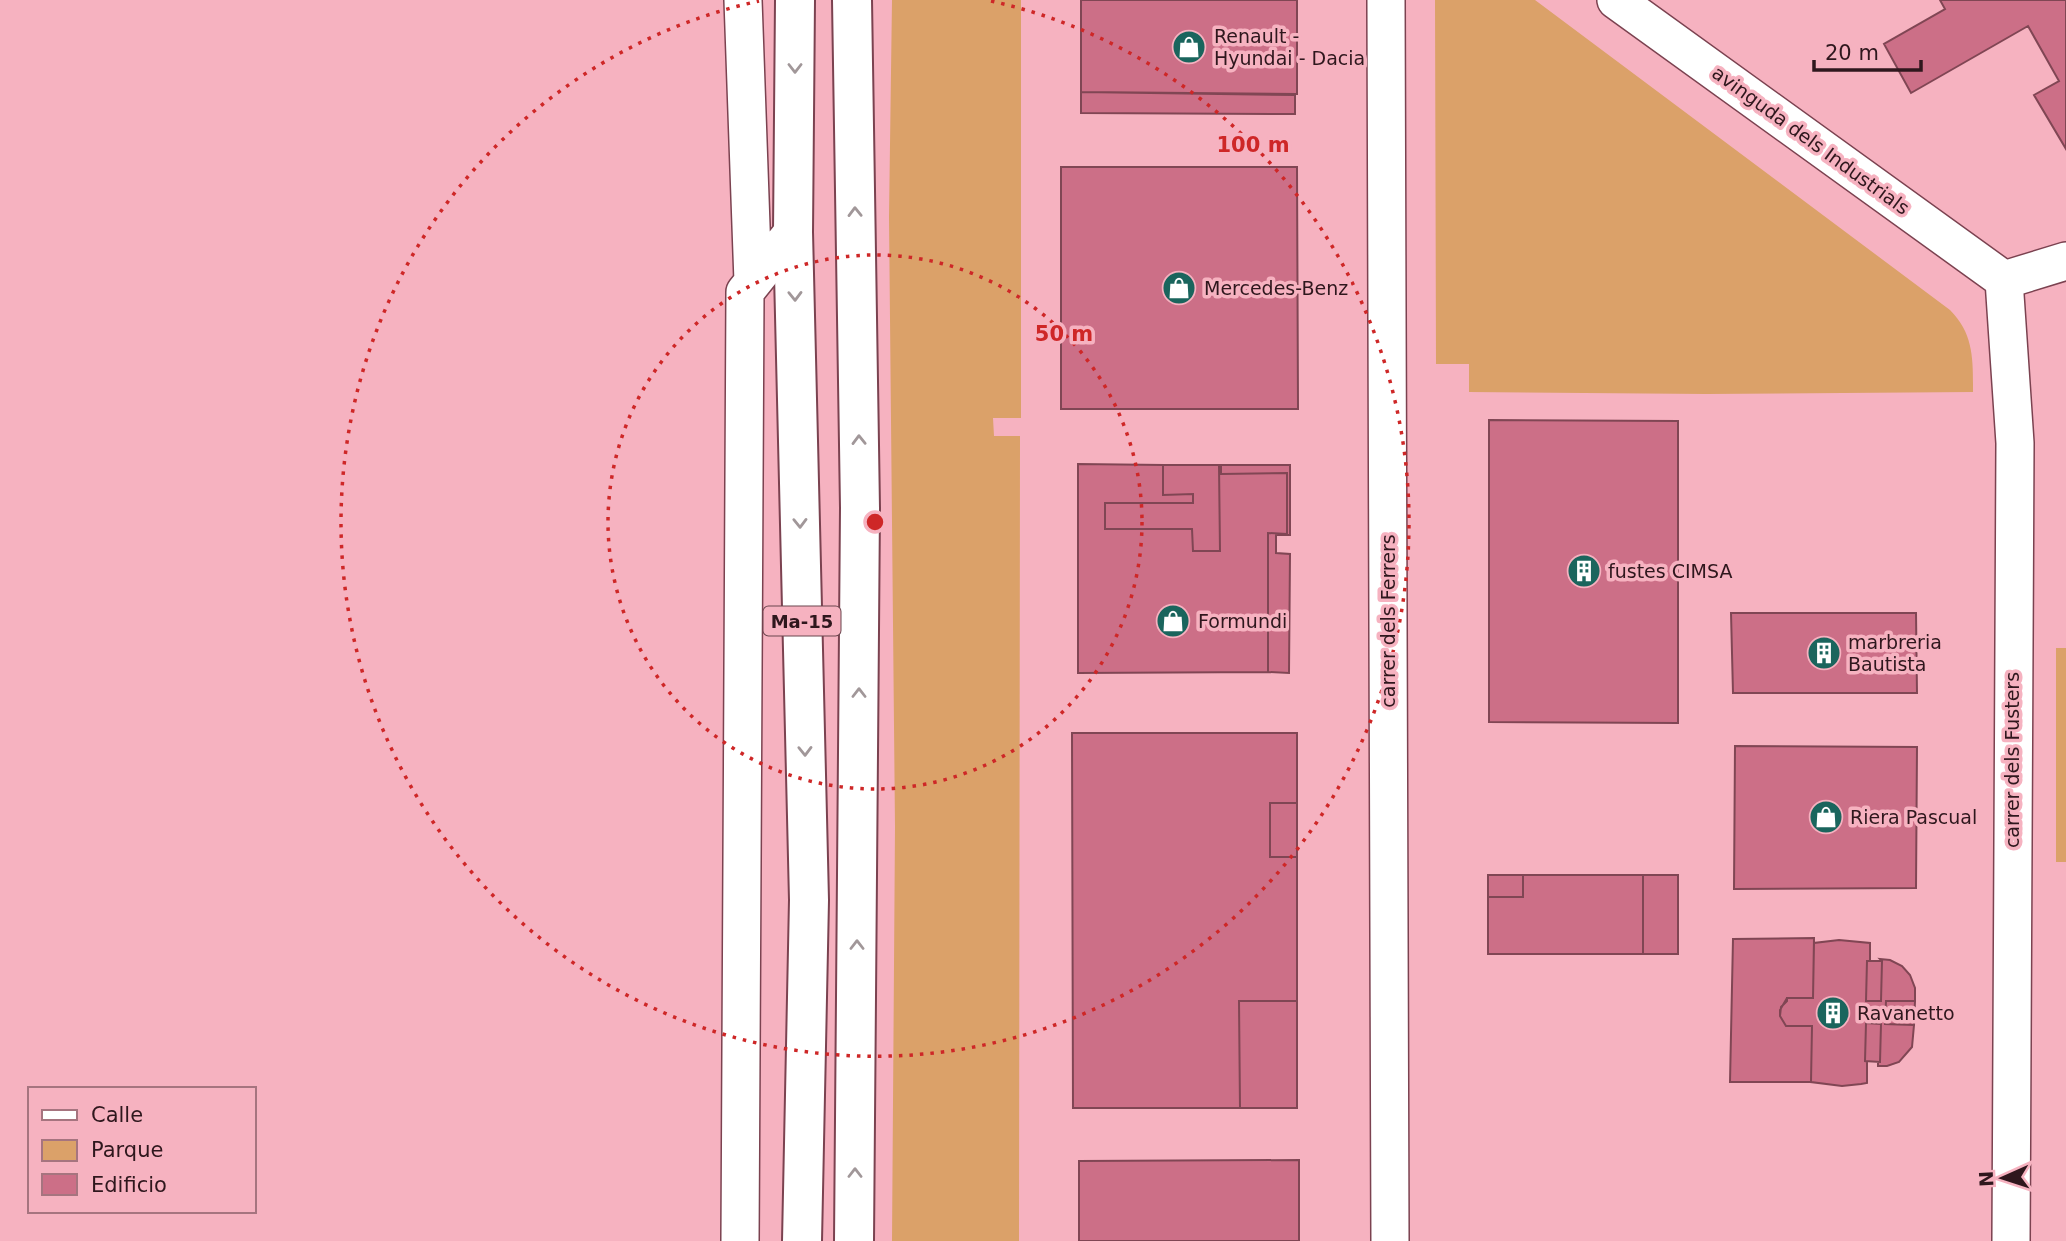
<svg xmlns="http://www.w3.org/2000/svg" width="2066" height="1241" viewBox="0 0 2066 1241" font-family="'DejaVu Sans',sans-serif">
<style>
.green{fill:#dba169}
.building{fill:#cc6f87;stroke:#804654;stroke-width:2}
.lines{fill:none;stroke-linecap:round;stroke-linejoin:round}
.street-casing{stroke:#7b4250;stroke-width:40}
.highway-casing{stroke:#7b4250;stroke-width:42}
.street{stroke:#fff;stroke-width:37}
.highway{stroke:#fff;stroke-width:38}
.oneway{stroke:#a19799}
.ring{fill:none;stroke:#ce2727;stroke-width:3.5;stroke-dasharray:3.5 7}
.labels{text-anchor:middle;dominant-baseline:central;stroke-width:7;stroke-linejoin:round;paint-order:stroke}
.shield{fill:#f6b2c0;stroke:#6b464e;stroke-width:2}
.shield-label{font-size:18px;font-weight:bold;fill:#2f171d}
.poi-label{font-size:19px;fill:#2f171d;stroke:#f6b2c0;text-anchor:start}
.street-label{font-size:19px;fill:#2f171d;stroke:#f6b2c0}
.centre{fill:#ce2727;stroke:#f6b2c0;stroke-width:3.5}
.ring-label{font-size:21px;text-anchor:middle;font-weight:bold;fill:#ce2727;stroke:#f6b2c0;stroke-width:7;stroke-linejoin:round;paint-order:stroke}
</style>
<rect width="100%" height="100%" fill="#f6b2c0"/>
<path class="green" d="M 892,0 L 1021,0 L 1021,418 L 993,418 L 994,436 L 1020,436 L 1019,1241 L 892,1241 L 895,827 L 889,217 Z
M 1435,0 L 1535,0 L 1950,310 C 1974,334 1973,360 1973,392 L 1706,394 L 1469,392 L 1469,364 L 1436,364 Z
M 2056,648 L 2066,648 L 2066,862 L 2056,862 Z"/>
<path class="building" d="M 1081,0 L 1297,0 L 1297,94 L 1081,92 Z
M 1940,0 L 2066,0 L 2066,149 L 2034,95 L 2059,81 L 2028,26 L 1911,93 L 1884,44 L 1945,9 Z
M 1081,92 L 1295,95 L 1295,114 L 1081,113 Z
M 1061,167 L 1297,167 L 1298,409 L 1061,409 Z
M 1489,420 L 1678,421 L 1678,723 L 1489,722 Z
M 1078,464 L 1163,465 L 1163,495 L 1193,494 L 1193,503 L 1105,503 L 1105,529 L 1192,529 L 1193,551 L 1220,551 L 1219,465 L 1221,465 L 1221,474 L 1287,473 L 1287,534 L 1268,533 L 1268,672 L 1078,673 Z
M 1163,465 L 1219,465 L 1220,551 L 1193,551 L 1192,529 L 1105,529 L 1105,503 L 1193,503 L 1193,494 L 1163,495 Z
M 1221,465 L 1290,465 L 1290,535 L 1276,535 L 1276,553 L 1290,554 L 1289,673 L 1268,672 L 1268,533 L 1287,534 L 1287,473 L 1221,474 Z
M 1731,613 L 1916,613 L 1917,693 L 1733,693 Z
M 1072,733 L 1297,733 L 1297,803 L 1270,803 L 1270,857 L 1297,857 L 1297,1001 L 1239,1001 L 1240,1108 L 1073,1108 Z
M 1735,746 L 1917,747 L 1916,888 L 1734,889 Z
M 1270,803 L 1297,803 L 1297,857 L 1270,857 Z
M 1488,875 L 1523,875 L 1523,897 L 1488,897 Z
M 1523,875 L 1643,875 L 1643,954 L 1488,954 L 1488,897 L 1523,897 Z
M 1643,875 L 1678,875 L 1678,954 L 1643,954 Z
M 1814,938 L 1813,998 L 1787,998 L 1780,1010 L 1780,1016 L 1786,1026 L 1812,1026 L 1811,1082 L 1730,1082 L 1733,939 Z
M 1839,940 L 1870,943 L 1870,961 L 1867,961 L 1866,1001 L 1881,1001 L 1882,961 L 1880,959 L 1890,960 L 1902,966 L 1910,975 L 1915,988 L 1915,1001 L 1886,1001 L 1885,1024 L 1914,1025 L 1912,1047 L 1899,1062 L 1887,1066 L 1878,1066 L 1878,1062 L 1880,1062 L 1881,1024 L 1866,1023 L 1865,1061 L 1867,1062 L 1867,1083 L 1861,1084 L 1842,1086 L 1811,1082 L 1812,1026 L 1786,1026 L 1780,1016 L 1781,1007 L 1787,1001 L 1787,998 L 1813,998 L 1814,943 Z
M 1867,961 L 1882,961 L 1881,1001 L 1866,1001 Z
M 1239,1001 L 1297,1001 L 1297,1108 L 1240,1108 Z
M 1886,1001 L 1915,1001 L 1914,1025 L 1885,1024 Z
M 1866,1023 L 1881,1024 L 1880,1062 L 1865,1061 Z
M 1299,1160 L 1299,1241 L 1079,1241 L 1079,1161 Z"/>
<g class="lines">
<defs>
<path id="street" d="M 743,0 L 753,282
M 1386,0 L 1390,1241
M 1616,0 L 2004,280
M 2004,280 L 2015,443 L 2011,1241
M 2004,280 L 2066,261
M 740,1241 L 745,292 L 793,232"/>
<path id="highway" d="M 795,0 L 793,232 L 809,900 L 802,1241
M 852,0 L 860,508 L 854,1241"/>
</defs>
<use href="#street" class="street-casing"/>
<use href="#highway" class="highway-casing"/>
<use href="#street" class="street"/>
<use href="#highway" class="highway"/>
</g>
<defs><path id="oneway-chevron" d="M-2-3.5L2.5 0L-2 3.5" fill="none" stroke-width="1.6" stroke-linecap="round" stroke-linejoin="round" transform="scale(1.75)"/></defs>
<g class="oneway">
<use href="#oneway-chevron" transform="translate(795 68) rotate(90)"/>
<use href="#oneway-chevron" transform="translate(855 212) rotate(-91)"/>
<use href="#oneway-chevron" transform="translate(795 296) rotate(89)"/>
<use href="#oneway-chevron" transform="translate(859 440) rotate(-91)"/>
<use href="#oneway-chevron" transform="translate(800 523) rotate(89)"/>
<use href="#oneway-chevron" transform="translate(859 693) rotate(-90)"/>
<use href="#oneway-chevron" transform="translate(805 751) rotate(89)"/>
<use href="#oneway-chevron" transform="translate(857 945) rotate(-90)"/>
<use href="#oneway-chevron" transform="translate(855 1173) rotate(-90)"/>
</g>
<g class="ring">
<circle cx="875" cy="522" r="267"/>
<path d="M991 1A534 534 0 1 1 759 1"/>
</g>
<defs>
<symbol id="shop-disc" viewBox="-11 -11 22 22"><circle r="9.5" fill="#1a655d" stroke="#f6b2c0"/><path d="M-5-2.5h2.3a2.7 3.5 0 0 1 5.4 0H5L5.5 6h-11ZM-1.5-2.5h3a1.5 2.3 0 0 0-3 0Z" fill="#fff"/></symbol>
<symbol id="building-disc" viewBox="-11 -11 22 22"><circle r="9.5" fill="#1a655d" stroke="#f6b2c0"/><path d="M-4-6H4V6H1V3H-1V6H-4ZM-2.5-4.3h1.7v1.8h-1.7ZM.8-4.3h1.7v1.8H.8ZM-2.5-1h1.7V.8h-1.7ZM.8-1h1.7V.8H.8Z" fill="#fff"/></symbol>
</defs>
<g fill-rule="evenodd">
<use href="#shop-disc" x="1170" y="28" width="38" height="38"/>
<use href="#shop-disc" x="1160" y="269" width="38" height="38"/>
<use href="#building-disc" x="1565" y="552" width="38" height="38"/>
<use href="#shop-disc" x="1154" y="602" width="38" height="38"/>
<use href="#building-disc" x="1805" y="634" width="38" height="38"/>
<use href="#shop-disc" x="1807" y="798" width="38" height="38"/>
<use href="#building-disc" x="1814" y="994" width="38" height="38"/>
</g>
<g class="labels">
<rect class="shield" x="763.5" y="606.5" width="77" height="29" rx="5"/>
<g class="shield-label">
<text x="802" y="621">Ma-15</text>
</g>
<g class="poi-label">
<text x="1214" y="36">Renault -<tspan x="1214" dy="22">Hyundai - Dacia</tspan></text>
<text x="1204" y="288">Mercedes-Benz</text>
<text x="1608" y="571">fustes CIMSA</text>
<text x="1198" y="621">Formundi</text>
<text x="1848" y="642">marbreria<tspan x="1848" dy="22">Bautista</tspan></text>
<text x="1850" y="817">Riera Pascual</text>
<text x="1857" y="1013">Ravanetto</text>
</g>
<g class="street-label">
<text transform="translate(1811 140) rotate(36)">avinguda dels Industrials</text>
<text transform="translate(1388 621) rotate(-90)">carrer dels Ferrers</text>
<text transform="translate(2012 760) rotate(-90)">carrer dels Fusters</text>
</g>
</g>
<circle cx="875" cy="522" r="10" class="centre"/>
<g class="ring-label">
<text x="1253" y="152">100 m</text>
<text x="1064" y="341">50 m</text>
</g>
<rect x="28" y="1087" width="228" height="126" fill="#f6b2c0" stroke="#a6747f" stroke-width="2"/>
<rect x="42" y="1110" width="35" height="10" fill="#ffffff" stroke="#a6747f" stroke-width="2"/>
<text x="91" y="1122" font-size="21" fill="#2f171d">Calle</text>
<rect x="42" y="1140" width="35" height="21" fill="#dba169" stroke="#a6747f" stroke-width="2"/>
<text x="91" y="1157" font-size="21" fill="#2f171d">Parque</text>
<rect x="42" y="1174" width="35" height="21" fill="#cc6f87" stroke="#a6747f" stroke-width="2"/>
<text x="91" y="1192" font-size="21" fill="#2f171d">Edificio</text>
<g transform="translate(2003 1178) rotate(267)" stroke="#f6b2c0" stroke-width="5" paint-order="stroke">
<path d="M0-5L12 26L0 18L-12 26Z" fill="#2f171d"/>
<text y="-10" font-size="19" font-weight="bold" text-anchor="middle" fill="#2f171d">N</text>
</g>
<path d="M1814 60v10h107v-10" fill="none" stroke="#2f171d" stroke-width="3.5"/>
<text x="1825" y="60" font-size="21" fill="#2f171d" stroke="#f6b2c0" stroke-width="5" paint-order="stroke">20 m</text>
</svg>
